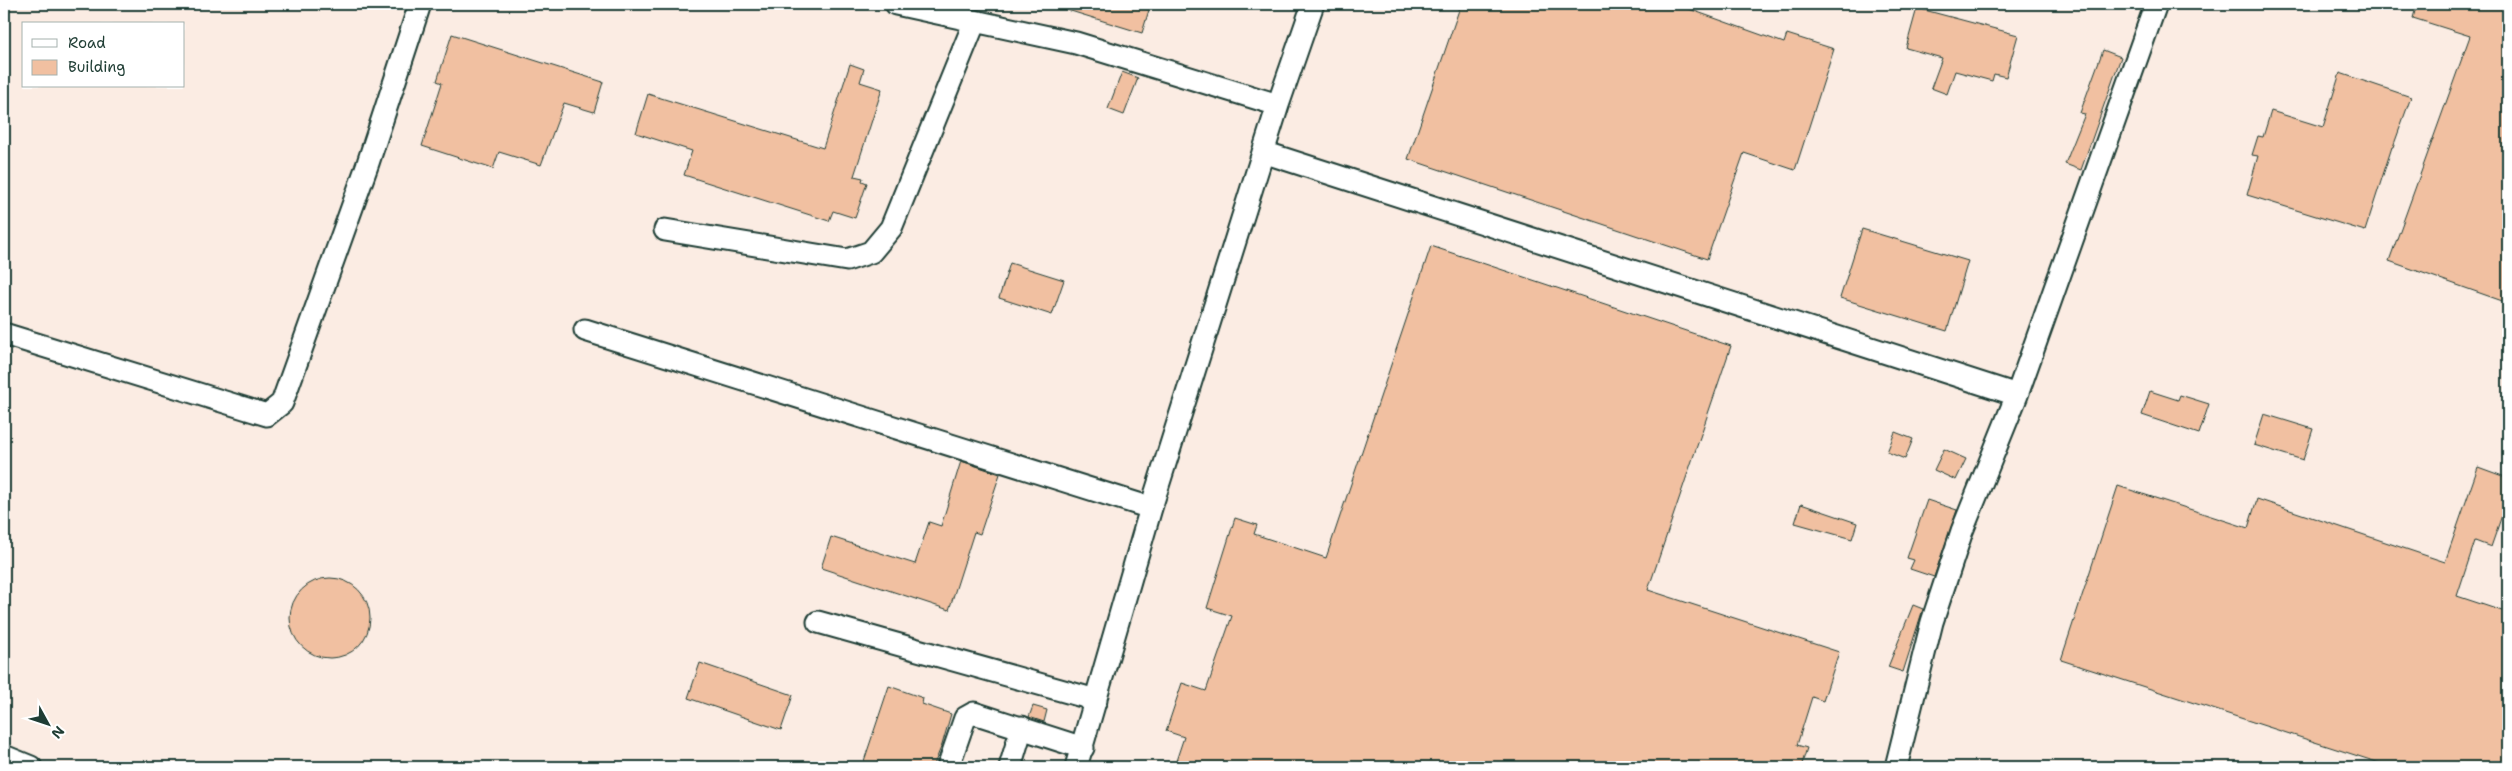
<svg xmlns="http://www.w3.org/2000/svg" width="2512" height="771" viewBox="0 0 2512 771" font-family="'Shantell Sans',sans-serif">
<style>
.built{fill:#fbece3;fill-rule:evenodd}
.building{fill:#f1c0a1;stroke:#1f3d34}
.lines{fill:none;stroke-linecap:round;stroke-linejoin:round}
.minor-casing{stroke:#1f3d34;stroke-width:25}
.minor{stroke:#fff;stroke-width:21}
</style>
<rect width="100%" height="100%" fill="#fff"/>
<filter id="ink" filterUnits="userSpaceOnUse"><feTurbulence type="fractalNoise" baseFrequency=".02" numOctaves="2"/><feDisplacementMap in="SourceGraphic" scale="10" xChannelSelector="R" yChannelSelector="G"/><feConvolveMatrix kernelMatrix="1 2 1 2 8 2 1 2 1" color-interpolation-filters="sRGB"/></filter>
<g filter="url(#ink)">
<path class="built" d="M 4,4 L 2508,4 L 2508,767 L 4,767 ZM 24,24 L 184,24 L 184,86 L 24,86 Z"/>
<path class="building" d="M 1061,4 L 1131,4 L 1149,10 L 1142,33 L 1061,8 Z
M 1461,4 L 1675,4 L 1784,43 L 1787,34 L 1834,49 L 1795,170 L 1744,153 L 1707,259 L 1408,159 Z
M 2417,4 L 2508,4 L 2508,303 L 2389,261 L 2470,36 L 2413,18 Z
M 1917,8 L 2018,35 L 2006,77 L 1994,74 L 1992,81 L 1955,71 L 1947,94 L 1931,88 L 1942,58 L 1906,48 Z
M 452,34 L 603,82 L 594,112 L 564,103 L 541,165 L 499,152 L 493,169 L 422,146 L 442,83 L 437,81 Z
M 2103,50 L 2121,57 L 2081,170 L 2065,164 L 2085,114 L 2080,113 Z
M 850,64 L 864,69 L 860,82 L 882,89 L 854,176 L 863,178 L 862,181 L 867,183 L 855,218 L 833,211 L 829,221 L 684,175 L 692,151 L 636,133 L 648,94 L 823,148 Z
M 1122,72 L 1138,78 L 1124,115 L 1108,109 Z
M 2340,73 L 2411,97 L 2393,147 L 2392,147 L 2365,231 L 2247,195 L 2258,156 L 2252,155 L 2258,136 L 2263,137 L 2271,111 L 2323,127 Z
M 1862,229 L 1968,261 L 1947,331 L 1840,298 Z
M 1431,246 L 1731,346 L 1648,590 L 1839,652 L 1823,701 L 1812,697 L 1797,745 L 1807,748 L 1801,767 L 1174,767 L 1184,737 L 1166,731 L 1182,683 L 1206,691 L 1232,616 L 1207,608 L 1235,518 L 1257,525 L 1254,534 L 1326,558 Z
M 1010,263 L 1064,280 L 1052,315 L 999,298 Z
M 2150,391 L 2178,400 L 2180,395 L 2209,404 L 2199,434 L 2142,415 Z
M 2264,414 L 2313,429 L 2303,460 L 2254,445 Z
M 1895,432 L 1913,439 L 1905,459 L 1887,452 Z
M 1944,449 L 1966,459 L 1956,480 L 1934,470 Z
M 961,461 L 1000,474 L 980,534 L 974,532 L 949,610 L 821,568 L 831,537 L 915,564 L 929,522 L 941,526 Z
M 2478,467 L 2508,478 L 2508,498 L 2491,547 L 2475,541 L 2457,596 L 2508,613 L 2508,767 L 2392,767 L 2061,660 L 2118,486 L 2248,528 L 2257,499 L 2445,562 Z
M 1927,500 L 1957,510 L 1934,577 L 1910,569 L 1914,560 L 1907,558 Z
M 1801,504 L 1857,523 L 1852,539 L 1795,523 Z
M290 618a40 40 0 1 1 80 0a40 40 0 1 1-80 0Z
M 1913,605 L 1923,609 L 1903,672 L 1888,667 Z
M 700,663 L 793,695 L 781,730 L 688,698 Z
M 889,686 L 923,698 L 922,704 L 951,714 L 942,745 L 933,767 L 862,767 Z
M 1033,706 L 1047,710 L 1044,722 L 1029,717 Z"/>
<g class="lines">
<defs>
<path id="minor" d="M 896,4 L 1076,43 L 1278,105
M 1263,152 L 2017,395
M 665,230 L 847,260 L 871,252 L 891,228 L 975,21
M 585,330 L 1151,508
M 4,334 L 267,415 L 282,403 L 368,163 L 420,4
M 818,622 L 1096,700
M 4,756 L 31,767
M 948,767 L 965,718 L 974,713 L 1083,748
M 1010,767 L 1022,727
M 1076,767 L 1151,508 L 1278,105 L 1313,4
M 1896,767 L 1932,622 L 1962,531 L 2017,395 L 2156,4"/>
</defs>
<use href="#minor" class="minor-casing"/>
<use href="#minor" class="minor"/>
</g>
</g>
<rect width="2512" height="771" fill="none" stroke="#fff" stroke-width="20"/>
<rect x="10" y="10" width="2492" height="751" fill="none" stroke="#1f3d34" stroke-width="2" filter="url(#ink)"/>
<rect x="22" y="22" width="162" height="65" fill="#ffffff" stroke="#a5b1ae"/>
<rect x="32" y="39" width="25" height="8" fill="#ffffff" stroke="#a5b1ae"/>
<text x="68" y="48" font-size="15" fill="#1f3d34">Road</text>
<rect x="32" y="60" width="25" height="15" fill="#f1c0a1" stroke="#a5b1ae"/>
<text x="68" y="72" font-size="15" fill="#1f3d34">Building</text>
<g transform="translate(48 724) rotate(130)" stroke="#ffffff" stroke-width="4" paint-order="stroke">
<path d="M0-4L9 19L0 12L-9 19Z" fill="#1f3d34"/>
<text y="-8" font-size="14" font-weight="bold" text-anchor="middle" fill="#1f3d34">N</text>
</g>
</svg>
